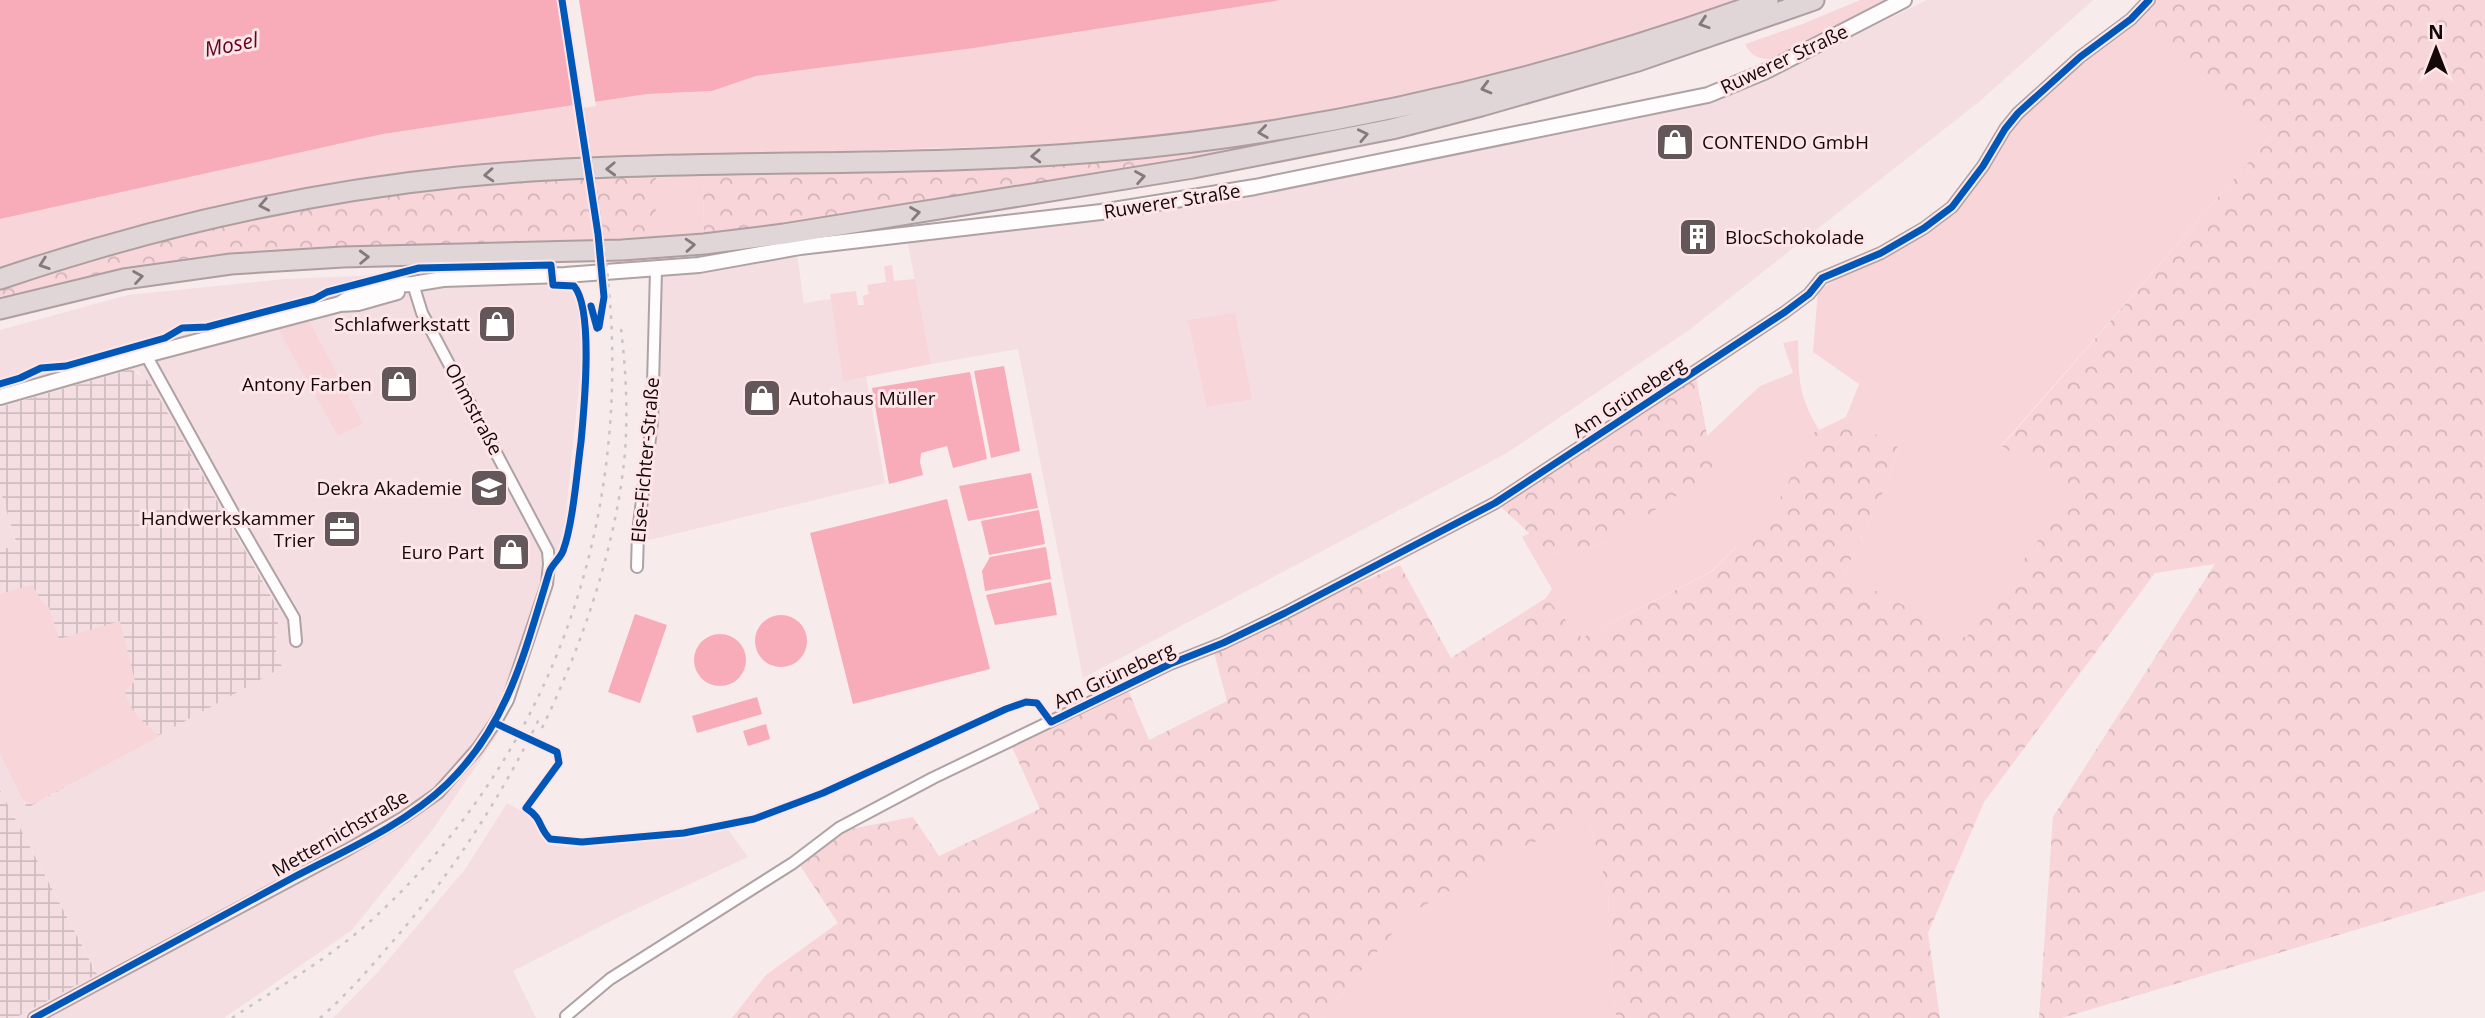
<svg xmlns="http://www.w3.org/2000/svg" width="2485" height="1018" viewBox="0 0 2485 1018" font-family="'Open Sans',sans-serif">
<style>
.built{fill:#f4dee1}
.industrial{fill:url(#industrial-grid)}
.green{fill:#f7d5d9}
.forest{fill:url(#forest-crowns)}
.water{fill:#f8abb8}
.pier{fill:#f8ebec}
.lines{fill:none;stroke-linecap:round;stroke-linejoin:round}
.street-casing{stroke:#aea2a3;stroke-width:14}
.secondary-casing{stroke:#aea2a3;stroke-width:18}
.highway-casing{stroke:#af9ea0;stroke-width:23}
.street{stroke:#fefcfc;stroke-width:10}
.secondary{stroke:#fefcfc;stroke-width:14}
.highway{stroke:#e0d5d7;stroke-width:19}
.rail{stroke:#c8c4c4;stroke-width:2.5;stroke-dasharray:3.5 7;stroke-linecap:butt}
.cycleway-casing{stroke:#fee5e8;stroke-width:11}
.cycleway{stroke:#0057b8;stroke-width:7}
.oneway{stroke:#85797b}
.labels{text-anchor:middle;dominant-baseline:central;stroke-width:6;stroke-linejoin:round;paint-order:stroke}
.street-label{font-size:19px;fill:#15080a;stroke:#fee5e8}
.poi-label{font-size:19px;fill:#15080a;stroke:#fee5e8;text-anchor:end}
.water-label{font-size:21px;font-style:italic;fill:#630225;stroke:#fee5e8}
</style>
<defs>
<pattern id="industrial-grid" width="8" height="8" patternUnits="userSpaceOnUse" patternTransform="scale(1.75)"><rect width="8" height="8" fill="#f4dee1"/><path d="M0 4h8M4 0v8" fill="none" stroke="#d0bdc0"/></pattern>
<pattern id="forest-crowns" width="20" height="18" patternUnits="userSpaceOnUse" patternTransform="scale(1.75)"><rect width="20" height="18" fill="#f7d5d9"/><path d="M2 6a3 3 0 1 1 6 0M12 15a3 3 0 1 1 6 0" fill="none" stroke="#d3b5b9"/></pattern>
</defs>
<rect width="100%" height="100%" fill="#f8ebec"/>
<path class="built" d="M 1927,0 L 2093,0 L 1980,101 L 1689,330 L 1507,453 L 1083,678 L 1018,349 L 931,364 L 907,239 L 1069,223 L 1209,202 L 1607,125 L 1700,103 L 1759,83 Z
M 797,254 L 804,303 L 831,299 L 843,380 L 866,376 L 885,483 L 641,542 L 649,500 L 653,435 L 659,277 L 752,265 Z
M 573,267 L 584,339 L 562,552 L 513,704 L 496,737 L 433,829 L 352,930 L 224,1018 L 15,1018 L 97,973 L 0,790 L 0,760 L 3,758 L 26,806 L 29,807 L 283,667 L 277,660 L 275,639 L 280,611 L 238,535 L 139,372 L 131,369 L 116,371 L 0,406 L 0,330 L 128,295 L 285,279 Z
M 0,489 L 17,546 L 0,550 Z
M 507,803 L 536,819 L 542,835 L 549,845 L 568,847 L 684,835 L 727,828 L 748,857 L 619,917 L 513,971 L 536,1018 L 333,1018 L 377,973 L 466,868 Z"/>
<path class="industrial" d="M 131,369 L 150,382 L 280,612 L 275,639 L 277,660 L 283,667 L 29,807 L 26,806 L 3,759 L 0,760 L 0,550 L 17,545 L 0,489 L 0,407 Z
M 0,790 L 97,974 L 15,1018 L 0,1018 Z"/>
<path class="green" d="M 1281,0 L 1745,0 L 1559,59 L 1340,113 L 1110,143 L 680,156 L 260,200 C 171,216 86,243 0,272 L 0,219 L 383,134 L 647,94 L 712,91 L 756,76 L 974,48 Z
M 1860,0 L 1885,0 L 1770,59 C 1758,59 1750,55 1745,44 L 1800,25 Z
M 2127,18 L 2273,134 L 2002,445 L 2073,493 L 1966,639 L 1844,574 L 1884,490 L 1899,448 L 1846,417 L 1859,384 L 1813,352 L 1818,290 L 1953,213 L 2034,102 Z
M 1387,117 L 1387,123 L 1157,167 L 1156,153 Z
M 656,176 L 703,176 L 704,236 L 656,239 Z
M 892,265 L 894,281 L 915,279 L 931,364 L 843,381 L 830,294 L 856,291 L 858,305 L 864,305 L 863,296 L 869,294 L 867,285 L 886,282 L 884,266 Z
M 1235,313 L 1252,399 L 1207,407 L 1188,320 Z
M 309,321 L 363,423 L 338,436 L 278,329 Z
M 1798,340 C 1799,380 1798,395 1819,430 L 1813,434 L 1779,503 L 1712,571 L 1582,638 L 1546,598 L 1552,589 L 1522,537 L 1530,533 L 1552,554 L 1605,543 L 1713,471 L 1707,436 L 1760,386 L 1793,373 L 1783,343 Z
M 32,585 L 44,604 L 49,607 L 59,639 L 120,621 L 135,681 L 125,691 C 130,712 143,722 160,736 L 33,804 L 23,800 L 0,754 L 0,594 Z
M 1587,812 L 1608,892 L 1613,1000 L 1617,1018 L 1321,1018 L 1408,915 Z"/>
<path class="forest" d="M 2145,0 L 2485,0 L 2485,891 L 2062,1018 L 2039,1018 L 2053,817 L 2215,564 L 2155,573 L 1984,802 L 1928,933 L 1940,1018 L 1617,1018 L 1613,1000 L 1608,892 L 1587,812 L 1408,915 L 1321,1018 L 732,1018 L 766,975 L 838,923 L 799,864 L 840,831 L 913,817 L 939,856 L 1040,809 L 1012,747 L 1128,690 L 1149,740 L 1227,701 L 1213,649 L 1400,565 L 1451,658 L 1546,598 L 1582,638 L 1713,571 L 1778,503 L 1813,433 L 1846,417 L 1899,448 L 1884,490 L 1844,574 L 1966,638 L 2073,493 L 2002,446 L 2273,134 L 2127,18 Z
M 1156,153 L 1157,167 L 804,223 L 704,236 L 703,176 L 937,167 Z
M 631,176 L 656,176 L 656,239 L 447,247 L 0,301 L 0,287 L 120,247 L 347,198 L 443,186 Z
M 1696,377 L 1714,471 L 1605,543 L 1552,554 L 1500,506 Z"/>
<path class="water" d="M 0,0 L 1281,0 L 974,48 L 756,76 L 712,91 L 647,94 L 383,134 L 0,219 Z
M 1004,366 L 1020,451 L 991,458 L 974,371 Z
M 970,372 L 987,459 L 953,468 L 947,446 L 921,453 L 920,462 L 923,475 L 889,484 L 872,388 Z
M 1031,473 L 1038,508 L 968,521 L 959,486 Z
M 947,499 L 990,669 L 853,704 L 810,533 Z
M 1039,510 L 1045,544 L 989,555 L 981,521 Z
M 1046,547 L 1051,579 L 985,591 L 982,571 L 990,557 Z
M 1051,582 L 1057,615 L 995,625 L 986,595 Z
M 635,614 L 667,625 L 640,703 L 608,692 Z
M755 641a26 26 0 1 1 52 0a26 26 0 1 1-52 0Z
M694 660a26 26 0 1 1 52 0a26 26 0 1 1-52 0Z
M 757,697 L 762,714 L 697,733 L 692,716 Z
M 766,724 L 770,739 L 748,746 L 743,731 Z"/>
<path class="pier" d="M 559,0 L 579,0 L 596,106 L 577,109 Z"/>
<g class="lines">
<defs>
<path id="street" d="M 146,355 L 241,527 L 294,618 L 296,641
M 637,567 L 638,532 L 652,422 L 656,270
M 34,1018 L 347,850 L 404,817 L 438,793 L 477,749 L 495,723 L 508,700 L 547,584 L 549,564 L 548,551 L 422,313 L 413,284
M 567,1018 L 566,1016 L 610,979 L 793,863 L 839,828 L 933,778 L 1170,664 L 1223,643 L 1285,613 L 1495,503 L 1785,312 L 1809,294 L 1822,278 L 1881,253 L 1924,228 L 1952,207 L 1983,166 L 2005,129 L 2018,113 L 2080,57 L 2131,19 L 2149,0"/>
<path id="secondary" d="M 340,304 L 354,295 L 389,285 L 413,284 L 443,279 L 565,275 L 699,265 L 800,247 L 1101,212 L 1255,187 L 1708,95 L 1764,72 L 1904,0
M 0,397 L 146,355 L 340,304 L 358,303 L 397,292"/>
<path id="highway" d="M 0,279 C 150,228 300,193 458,177 C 674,156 892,170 1109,151 C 1334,131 1555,78 1768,0
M 0,309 L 124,279 L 231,264 L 343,257 L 622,250 L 704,244 L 784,234 L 1193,168 L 1392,129 L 1481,106 L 1638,61 L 1814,0"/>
</defs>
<use href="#street" class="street-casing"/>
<use href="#secondary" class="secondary-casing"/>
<use href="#highway" class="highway-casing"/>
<use href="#street" class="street"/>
<use href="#secondary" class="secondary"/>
<use href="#highway" class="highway"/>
<path class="rail" d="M 542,728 C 582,646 617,544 625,452 C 628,411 626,370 621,329
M 232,1018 C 280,986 332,957 375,917 C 537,767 618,562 612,341 C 611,293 604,244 597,196 C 587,131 576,65 566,0
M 320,1018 C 344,997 366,973 386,949 C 450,877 499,801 541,715"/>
<defs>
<path id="cycleway" d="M 562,0 L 598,234 L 604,297 L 599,327 L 597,328 L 591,306
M 0,384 L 20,378 L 41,368 L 66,366 L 165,338 L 182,328 L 207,327 L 314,299 L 327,292 L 419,268 L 551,265 L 553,285 L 574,286 C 594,309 584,410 581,442 C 577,471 573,524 563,551 C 560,559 551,565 549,573 C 525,651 508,725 447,784 C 406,824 344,851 294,877 C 207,924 121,971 34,1018
M 495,723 L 557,752 L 559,763 L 526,808 C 543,819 538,827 550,839 L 582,842 L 684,833 L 754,819 L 823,793 L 1006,709 L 1026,702 L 1037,703 L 1051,722 L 1170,664 L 1223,643 L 1285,613 L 1495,503 L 1785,312 L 1809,294 L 1822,278 L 1881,253 L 1924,228 L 1952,207 L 1983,166 L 2005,129 L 2018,113 L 2080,57 L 2131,19 L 2149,0"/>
</defs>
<use href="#cycleway" class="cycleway-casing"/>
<use href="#cycleway" class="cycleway"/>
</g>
<defs><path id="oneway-chevron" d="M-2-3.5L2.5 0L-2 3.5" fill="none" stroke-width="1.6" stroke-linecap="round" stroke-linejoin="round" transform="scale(1.75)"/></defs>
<g class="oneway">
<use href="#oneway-chevron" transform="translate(1704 23) rotate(162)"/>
<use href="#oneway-chevron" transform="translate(1486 88) rotate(165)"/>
<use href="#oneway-chevron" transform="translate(1263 132) rotate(172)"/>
<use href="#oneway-chevron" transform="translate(1363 135) rotate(-12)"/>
<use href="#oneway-chevron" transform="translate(1036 156) rotate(177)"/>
<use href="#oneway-chevron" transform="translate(611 169) rotate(178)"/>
<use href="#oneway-chevron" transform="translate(489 175) rotate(176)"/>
<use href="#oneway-chevron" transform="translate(1140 177) rotate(-10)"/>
<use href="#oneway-chevron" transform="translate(264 205) rotate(169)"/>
<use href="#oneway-chevron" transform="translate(915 213) rotate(-9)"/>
<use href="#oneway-chevron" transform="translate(690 245) rotate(-4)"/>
<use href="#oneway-chevron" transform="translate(364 257) rotate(-2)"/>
<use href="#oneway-chevron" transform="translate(44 264) rotate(161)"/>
<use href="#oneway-chevron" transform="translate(138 277) rotate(-9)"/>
</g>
<defs>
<symbol id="shop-square" viewBox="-11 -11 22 22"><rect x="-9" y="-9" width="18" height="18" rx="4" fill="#645759" stroke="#fee5e8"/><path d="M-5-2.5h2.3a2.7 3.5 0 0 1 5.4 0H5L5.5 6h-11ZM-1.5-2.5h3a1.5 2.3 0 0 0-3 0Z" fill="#fff"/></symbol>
<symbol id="building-square" viewBox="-11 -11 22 22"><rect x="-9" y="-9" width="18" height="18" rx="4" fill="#645759" stroke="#fee5e8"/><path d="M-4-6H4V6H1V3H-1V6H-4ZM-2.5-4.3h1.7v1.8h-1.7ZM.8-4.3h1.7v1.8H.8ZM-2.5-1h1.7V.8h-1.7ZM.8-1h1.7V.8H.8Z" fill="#fff"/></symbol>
<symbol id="school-square" viewBox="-11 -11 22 22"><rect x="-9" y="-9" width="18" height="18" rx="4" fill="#645759" stroke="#fee5e8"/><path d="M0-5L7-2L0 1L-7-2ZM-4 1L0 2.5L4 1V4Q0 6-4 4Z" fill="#fff"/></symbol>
<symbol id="office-square" viewBox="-11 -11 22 22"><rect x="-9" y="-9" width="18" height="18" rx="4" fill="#645759" stroke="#fee5e8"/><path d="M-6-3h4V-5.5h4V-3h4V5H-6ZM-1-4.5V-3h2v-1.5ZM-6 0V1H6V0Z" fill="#fff"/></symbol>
</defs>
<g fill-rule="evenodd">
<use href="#shop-square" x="1653" y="120" width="44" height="44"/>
<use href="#building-square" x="1676" y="215" width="44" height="44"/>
<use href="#shop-square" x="475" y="302" width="44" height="44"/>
<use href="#shop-square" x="377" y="362" width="44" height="44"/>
<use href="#shop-square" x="740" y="376" width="44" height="44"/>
<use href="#school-square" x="467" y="466" width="44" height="44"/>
<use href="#office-square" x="320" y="507" width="44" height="44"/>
<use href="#shop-square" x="489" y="530" width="44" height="44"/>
</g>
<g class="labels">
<g class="street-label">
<text transform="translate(1784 59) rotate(-25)">Ruwerer Straße</text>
<text transform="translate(1172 201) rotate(-9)">Ruwerer Straße</text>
<text transform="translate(1629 397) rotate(-33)">Am Grüneberg</text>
<text transform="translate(474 409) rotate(62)">Ohmstraße</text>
<text transform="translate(645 460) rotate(-85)">Else-Fichter-Straße</text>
<text transform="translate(1114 675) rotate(-25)">Am Grüneberg</text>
<text transform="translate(340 833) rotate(-30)">Metternichstraße</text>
</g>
<g class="poi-label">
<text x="1702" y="142" text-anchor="start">CONTENDO GmbH</text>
<text x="1725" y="237" text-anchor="start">BlocSchokolade</text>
<text x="470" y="324">Schlafwerkstatt</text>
<text x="372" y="384">Antony Farben</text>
<text x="789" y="398" text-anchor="start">Autohaus Müller</text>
<text x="462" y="488">Dekra Akademie</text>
<text x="315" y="518">Handwerkskammer<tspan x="315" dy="22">Trier</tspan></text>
<text x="484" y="552">Euro Part</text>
</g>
<g class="water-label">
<text transform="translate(231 44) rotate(-11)">Mosel</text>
</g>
</g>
<g transform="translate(2436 49)" stroke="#fee5e8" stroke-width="5" paint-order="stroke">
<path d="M0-5L12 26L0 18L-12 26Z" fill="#15080a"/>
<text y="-10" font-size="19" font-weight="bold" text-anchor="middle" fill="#15080a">N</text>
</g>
</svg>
